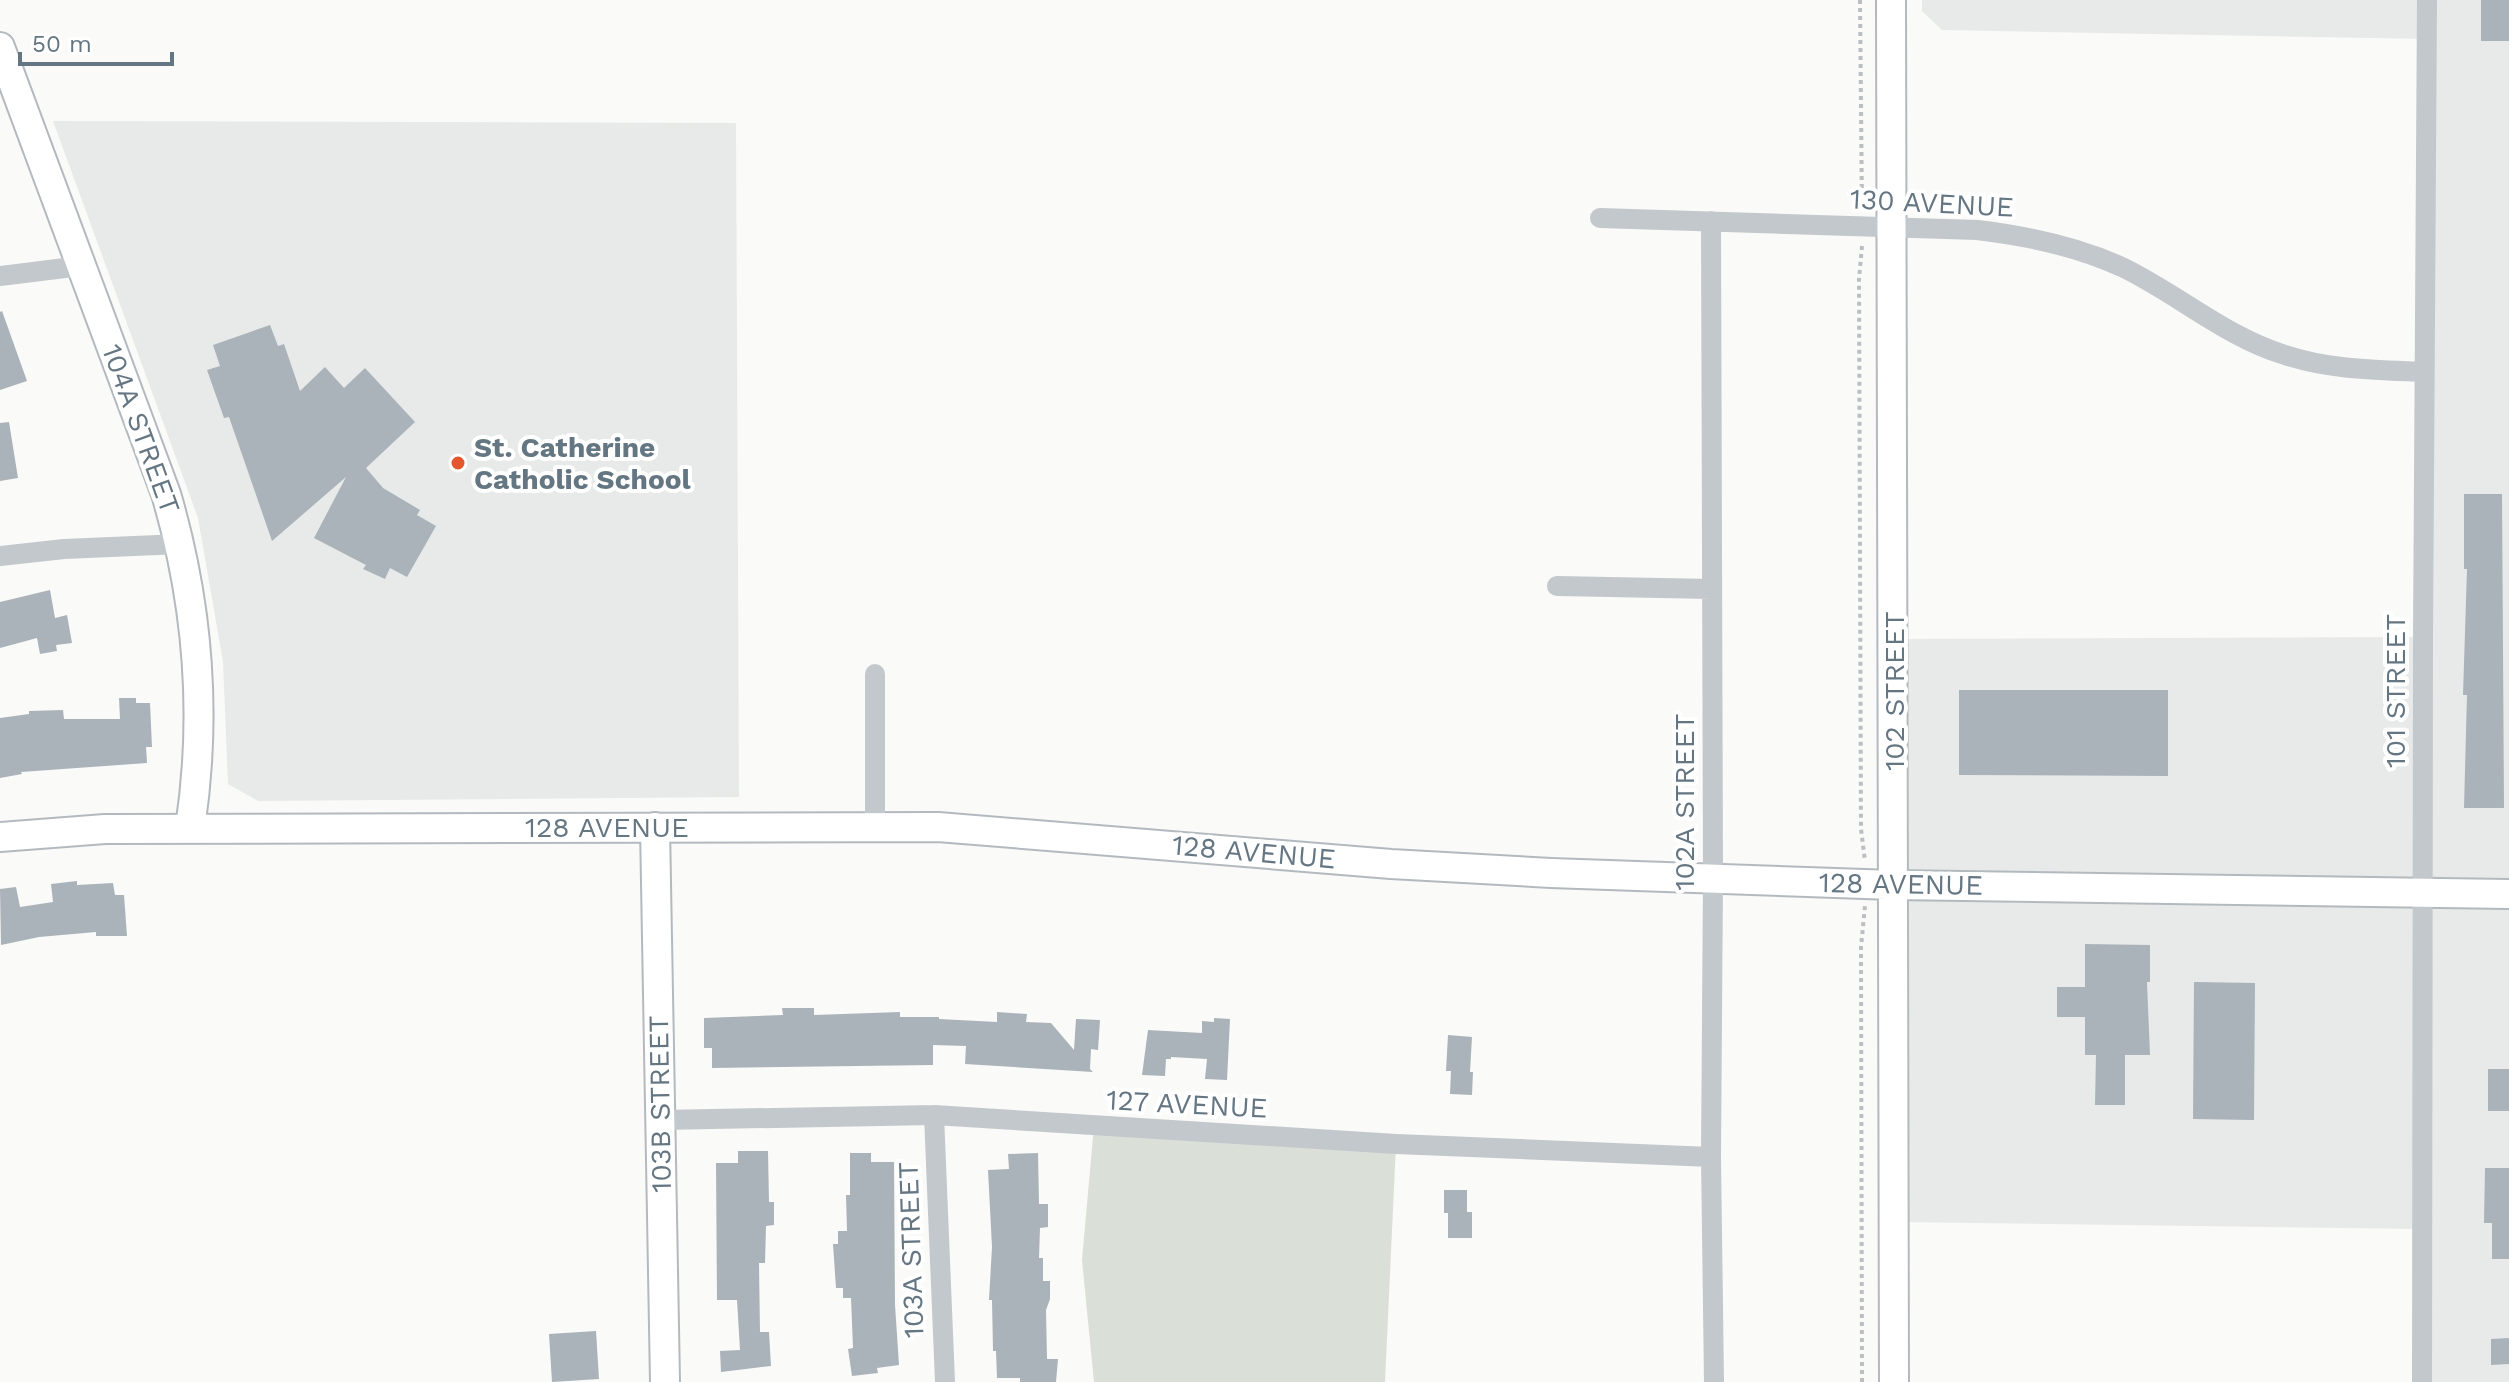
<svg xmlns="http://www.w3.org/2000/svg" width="2509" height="1382" viewBox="0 0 2509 1382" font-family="'Work Sans',sans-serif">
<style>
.built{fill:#e8e9e9}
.green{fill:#dadfd7}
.building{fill:#aab3b9}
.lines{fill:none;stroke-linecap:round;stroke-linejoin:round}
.secondary-casing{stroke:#b3babf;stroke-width:32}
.path{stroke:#bbbfc2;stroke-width:4;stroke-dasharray:4 4;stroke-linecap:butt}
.street{stroke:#c3c8cc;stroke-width:20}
.secondary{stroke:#fff;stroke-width:28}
.poi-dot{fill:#e4572e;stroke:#fff;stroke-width:3}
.labels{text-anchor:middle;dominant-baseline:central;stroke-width:8;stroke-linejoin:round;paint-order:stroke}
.street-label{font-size:28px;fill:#657683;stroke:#fff}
.poi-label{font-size:28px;font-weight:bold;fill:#657683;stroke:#fff;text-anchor:start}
</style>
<rect width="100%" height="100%" fill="#fafaf8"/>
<path class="built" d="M 1922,0 L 2509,0 L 2509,1382 L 2422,1382 L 2421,1229 L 1894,1222 L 1894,639 L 2422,637 L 2427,39 L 1942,30 L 1922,11 Z
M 53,121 L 736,123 L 739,797 L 258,801 L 228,784 L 223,662 L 198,518 Z"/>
<path class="green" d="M 1094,1126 L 1396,1144 L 1385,1382 L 1094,1382 L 1082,1260 Z"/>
<path class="building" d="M 2481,0 L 2509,0 L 2509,41 L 2481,41 Z
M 2,311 L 27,381 L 0,390 L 0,312 Z
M 270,325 L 278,346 L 284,344 L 300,391 L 325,367 L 344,388 L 365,368 L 415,422 L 366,468 L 383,488 L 420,510 L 417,515 L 436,526 L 407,577 L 390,568 L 385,579 L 363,569 L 366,565 L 314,538 L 346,477 L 272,541 L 229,417 L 224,418 L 207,370 L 220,366 L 213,345 Z
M 9,422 L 18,478 L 0,481 L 0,423 Z
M 2464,494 L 2502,494 L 2504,808 L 2464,808 L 2467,695 L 2463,695 L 2467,569 L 2464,569 Z
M 50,590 L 55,618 L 67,615 L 72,643 L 56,645 L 57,651 L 40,654 L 37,638 L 0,648 L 0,602 Z
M 1959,690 L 2168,690 L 2168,776 L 1959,775 Z
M 119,698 L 136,698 L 136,703 L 150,703 L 152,747 L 146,747 L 147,763 L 21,772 L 22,774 L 0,778 L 0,718 L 29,714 L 29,711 L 63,710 L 64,719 L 120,719 Z
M 77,881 L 77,885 L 113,883 L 115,895 L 124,895 L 127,936 L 96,936 L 96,932 L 39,937 L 1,945 L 0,889 L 16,887 L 20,907 L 53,902 L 51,884 Z
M 2085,944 L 2150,945 L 2150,982 L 2147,982 L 2150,1055 L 2125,1055 L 2125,1105 L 2095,1105 L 2096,1055 L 2085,1055 L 2085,1017 L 2057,1017 L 2057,987 L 2085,987 Z
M 2194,982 L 2255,983 L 2254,1120 L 2193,1119 Z
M 782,1008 L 814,1008 L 814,1015 L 900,1012 L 900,1017 L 939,1017 L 939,1019 L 997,1022 L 997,1012 L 1027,1014 L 1026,1022 L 1051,1023 L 1074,1050 L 1076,1019 L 1100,1020 L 1098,1050 L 1091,1049 L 1090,1069 L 1093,1072 L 965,1064 L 966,1046 L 933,1045 L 933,1065 L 712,1068 L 712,1048 L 704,1048 L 704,1018 L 783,1015 Z
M 1214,1018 L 1230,1019 L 1227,1080 L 1205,1079 L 1207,1059 L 1171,1057 L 1171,1059 L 1166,1059 L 1165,1076 L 1142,1075 L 1148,1030 L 1202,1033 L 1202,1021 L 1214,1022 Z
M 1448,1035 L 1472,1037 L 1470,1072 L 1473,1072 L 1472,1095 L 1450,1094 L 1451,1071 L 1446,1071 Z
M 2488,1069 L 2509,1069 L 2509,1111 L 2488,1111 Z
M 738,1151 L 768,1151 L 769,1202 L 774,1202 L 774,1225 L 766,1226 L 765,1263 L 759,1263 L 760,1332 L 769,1332 L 771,1366 L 721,1372 L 720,1351 L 740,1350 L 737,1300 L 717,1300 L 716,1163 L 738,1163 Z
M 850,1153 L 871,1153 L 871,1162 L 894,1162 L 895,1305 L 899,1365 L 877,1368 L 878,1373 L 852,1376 L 848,1349 L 853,1348 L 851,1298 L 843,1298 L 843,1288 L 836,1288 L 833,1244 L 838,1244 L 838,1231 L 847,1231 L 846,1195 L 850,1195 Z
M 1038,1153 L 1039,1204 L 1048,1204 L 1048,1227 L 1040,1228 L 1039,1258 L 1043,1258 L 1043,1281 L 1050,1281 L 1050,1299 L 1046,1310 L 1047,1359 L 1058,1359 L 1056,1382 L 1020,1382 L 1020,1378 L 997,1378 L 996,1351 L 993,1351 L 992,1300 L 989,1300 L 992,1247 L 988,1170 L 1009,1169 L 1008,1154 Z
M 2485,1168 L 2509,1168 L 2509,1259 L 2492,1259 L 2492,1223 L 2484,1223 Z
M 1444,1190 L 1467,1190 L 1467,1212 L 1472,1212 L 1472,1238 L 1448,1238 L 1448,1213 L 1444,1213 Z
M 596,1331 L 599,1379 L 552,1382 L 549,1334 Z
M 2509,1338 L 2509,1364 L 2491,1365 L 2491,1339 Z"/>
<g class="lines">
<defs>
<path id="secondary" d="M 1891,0 L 1894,1382
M 0,47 L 166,494 C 198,603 207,716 190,828
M 655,827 L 665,1382
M 0,837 L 105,829 L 938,827 L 1391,864 L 1551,873 L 1893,885 L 2509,894"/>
</defs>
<use href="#secondary" class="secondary-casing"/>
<path class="path" d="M 1860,0 L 1862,210
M 1862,246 L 1859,279 L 1861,829 L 1865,861
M 1862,1382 L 1861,947 L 1865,906"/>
<path class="street" d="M 1600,218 L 1977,230 C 2028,236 2077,246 2124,268 C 2179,295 2226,337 2285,355 C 2330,370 2378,370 2424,372
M 1711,221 L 1713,878 L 1711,1157 L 1714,1382
M 0,276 L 81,266
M 0,556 L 64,549 L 181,544
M 1557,586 L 1712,589
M 875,674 L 875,826
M 934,1115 L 945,1382
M 661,1120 L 934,1115 L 1396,1144 L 1711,1157
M 2422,1382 L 2423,637 L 2427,0"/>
<use href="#secondary" class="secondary"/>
</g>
<circle class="poi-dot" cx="458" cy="463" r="8"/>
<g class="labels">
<g class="street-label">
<text transform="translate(1932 203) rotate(3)">130 AVENUE</text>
<text transform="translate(141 429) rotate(70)">104A STREET</text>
<text transform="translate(1894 691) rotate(-90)">102 STREET</text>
<text transform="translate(2395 691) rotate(-90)">101 STREET</text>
<text transform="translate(1684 802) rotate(-90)">102A STREET</text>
<text x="607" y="827">128 AVENUE</text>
<text transform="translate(1254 852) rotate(5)">128 AVENUE</text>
<text transform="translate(1901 884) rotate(1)">128 AVENUE</text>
<text transform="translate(660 1104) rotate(-91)">103B STREET</text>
<text transform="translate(1187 1104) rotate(3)">127 AVENUE</text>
<text transform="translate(911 1250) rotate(-92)">103A STREET</text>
</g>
<g class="poi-label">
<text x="474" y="447">St. Catherine<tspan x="474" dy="32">Catholic School</tspan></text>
</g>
</g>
<path d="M20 52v12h152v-12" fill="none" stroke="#657683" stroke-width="4"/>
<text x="32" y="52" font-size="24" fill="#657683" stroke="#ffffff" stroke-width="6" paint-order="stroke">50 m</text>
</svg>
